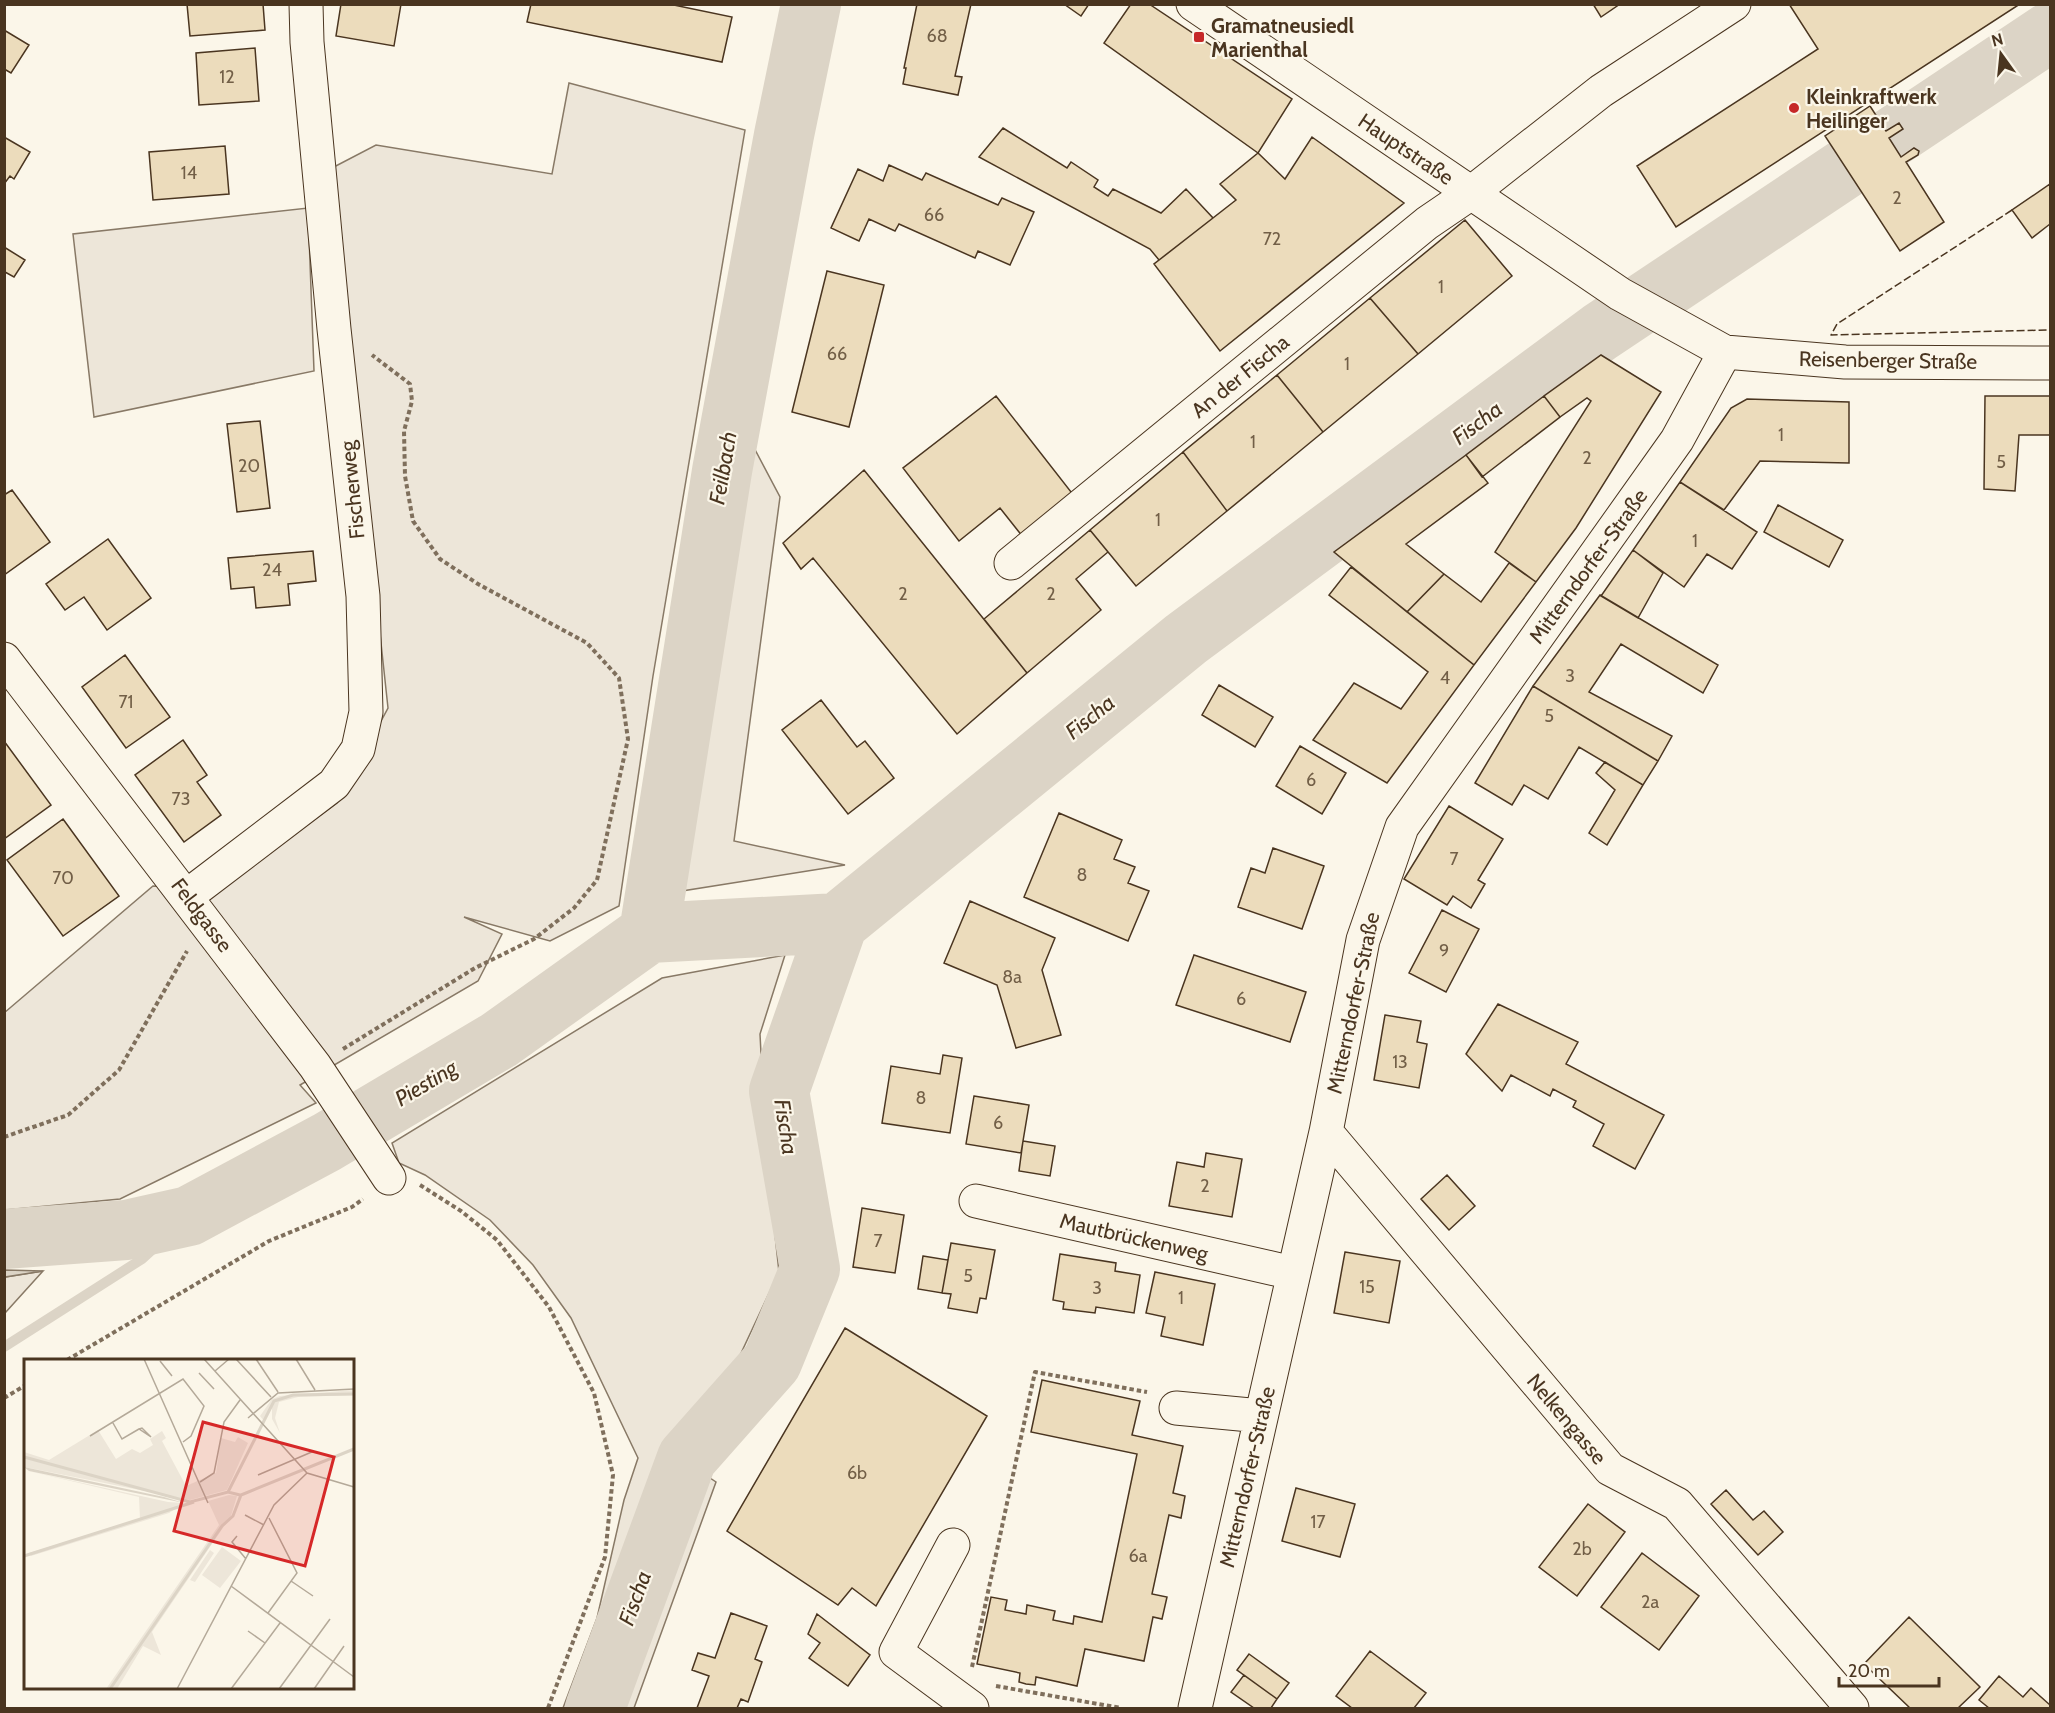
<svg xmlns="http://www.w3.org/2000/svg" width="2055" height="1713" viewBox="0 0 2055 1713" font-family="Cabin,sans-serif">
<style>
.green{fill:#ede6d9;stroke:#887966;stroke-width:1.5}
.water{fill:#dcd4c6;stroke:#887966;stroke-width:1.5}
.lines{fill:none;stroke-linecap:round;stroke-linejoin:round}
.stream{stroke:#dcd4c6;stroke-width:10}
.river{stroke:#dcd4c6;stroke-width:60}
.building{fill:#ecdcbc;stroke:#4a3520;stroke-width:1.5}
.minor-casing{stroke:#4a3520;stroke-width:35}
.major-casing{stroke:#4a3520;stroke-width:35}
.path{stroke:#7f6f5c;stroke-width:4;stroke-dasharray:4.5 3;stroke-linecap:butt}
.minor{stroke:#fbf6e9;stroke-width:33}
.major{stroke:#fbf6e9;stroke-width:33}
.fence{stroke:#4a3520;stroke-width:1.5;stroke-dasharray:8 3;stroke-linecap:butt}
.poi-dot{fill:#c62828;stroke:#fbf6e9;stroke-width:2}
.labels{text-anchor:middle;dominant-baseline:central;stroke-width:4.5;stroke-linejoin:round;paint-order:stroke}
.number-label{font-size:18px;fill:#725f47}
.poi-label{font-size:21px;font-weight:bold;fill:#4a3520;stroke:#fbf6e9;text-anchor:start}
.street-label{font-size:21px;fill:#4a3520;stroke:#fbf6e9}
.water-label{font-size:22px;font-style:italic;fill:#4a3520;stroke:#fbf6e9}
.inset-river{fill:none;stroke:#dcd4c6;stroke-width:3}
.inset-road{fill:none;stroke:#b4a999;stroke-width:1.5}
.view{fill:#d62828;fill-opacity:0.15;stroke:#d62828;stroke-width:3}
.inset-edge{fill:none;stroke:#4a3520;stroke-width:3}
</style>
<rect width="100%" height="100%" fill="#fbf6e9"/>
<path class="green" d="M 569,83 L 745,130 L 653,676 L 619,906 L 550,941 L 464,917 L 502,934 L 478,981 L 300,1085 L 316,1103 L 120,1199 L 5,1210 L 4,1013 L 153,886 L 219,889 L 337,803 L 388,708 L 330,169 L 376,145 L 552,174 Z
M 308,208 L 314,371 L 94,417 L 73,234 Z
M 742,425 L 780,497 L 734,841 L 845,865 L 669,893 Z
M 785,955 L 760,1034 L 766,1151 L 779,1272 L 728,1381 L 668,1450 L 716,1482 L 634,1708 L 563,1708 L 597,1618 L 624,1500 L 638,1458 L 571,1318 L 533,1265 L 490,1220 L 425,1175 L 399,1163 L 392,1143 L 662,978 Z
M 43,1271 L 5,1313 L 5,1277 Z"/>
<path class="water" d="M 5,1270 L 43,1271 L 5,1277 Z"/>
<g class="lines">
<path class="stream" d="M 4,1347 L 142,1259 L 189,1216"/>
<path class="river" d="M 649,933 L 722,471 L 784,135 L 811,4
M 4,1239 L 126,1230 L 189,1216 L 327,1142 L 499,1040 L 649,933 L 838,923
M 595,1708 L 687,1458 L 772,1362 L 810,1269 L 779,1091 L 838,923 L 1186,639 L 1600,332 L 2050,32"/>
</g>
<path class="building" d="M 187,4 L 263,4 L 265,30 L 190,36 Z
M 341,4 L 401,4 L 394,46 L 336,36 Z
M 531,4 L 669,4 L 732,17 L 722,62 L 527,22 Z
M 917,4 L 971,4 L 955,76 L 962,77 L 958,95 L 903,84 L 906,68 L 904,68 Z
M 1064,4 L 1089,4 L 1081,16 Z
M 1131,4 L 1149,4 L 1292,99 L 1258,153 L 1104,43 Z
M 1593,4 L 1620,4 L 1601,17 Z
M 1789,4 L 2020,4 L 1676,227 L 1637,166 L 1818,49 Z
M 4,30 L 29,45 L 11,73 L 6,70 L 4,72 Z
M 255,48 L 259,101 L 199,105 L 196,53 Z
M 1870,106 L 1886,131 L 1899,123 L 1903,129 L 1889,138 L 1901,157 L 1914,148 L 1919,151 L 1918,155 L 1906,162 L 1944,222 L 1900,251 L 1825,136 Z
M 1003,128 L 1067,168 L 1071,162 L 1098,180 L 1094,187 L 1108,196 L 1113,189 L 1161,213 L 1186,189 L 1213,218 L 1159,260 L 1150,249 L 979,157 Z
M 4,137 L 30,152 L 14,179 L 10,176 L 4,184 Z
M 1312,137 L 1404,203 L 1220,351 L 1154,264 L 1236,200 L 1220,184 L 1258,153 L 1285,179 Z
M 225,146 L 229,194 L 153,200 L 149,152 Z
M 889,165 L 922,180 L 926,173 L 998,205 L 1002,198 L 1034,212 L 1010,265 L 978,251 L 975,258 L 899,224 L 895,231 L 869,219 L 859,241 L 831,228 L 858,169 L 883,181 Z
M 2050,184 L 2050,224 L 2032,238 L 2012,210 Z
M 1465,220 L 1512,276 L 1418,354 L 1370,298 Z
M 4,247 L 25,260 L 14,277 L 5,272 L 4,273 Z
M 827,271 L 884,285 L 849,427 L 792,412 Z
M 1370,298 L 1418,354 L 1323,432 L 1277,375 Z
M 1601,355 L 1661,392 L 1576,528 L 1536,582 L 1495,552 L 1591,401 L 1587,398 L 1560,417 L 1544,396 Z
M 1277,375 L 1323,432 L 1227,511 L 1183,452 Z
M 996,396 L 1075,497 L 1023,537 L 1000,508 L 959,541 L 903,468 Z
M 1544,396 L 1560,417 L 1482,477 L 1466,455 Z
M 1985,396 L 2050,396 L 2050,435 L 2019,435 L 2015,491 L 1984,489 Z
M 1747,399 L 1849,402 L 1849,463 L 1760,461 L 1724,510 L 1680,482 L 1731,408 Z
M 260,421 L 270,508 L 237,512 L 227,424 Z
M 1183,452 L 1227,511 L 1136,586 L 1090,530 Z
M 1466,455 L 1488,483 L 1406,544 L 1444,574 L 1407,612 L 1334,552 Z
M 864,470 L 1027,673 L 957,734 L 813,558 L 801,569 L 783,543 Z
M 1680,482 L 1757,532 L 1732,569 L 1707,554 L 1684,587 L 1633,550 Z
M 12,490 L 50,542 L 4,575 L 4,495 Z
M 1778,505 L 1843,540 L 1829,567 L 1764,532 Z
M 1090,530 L 1108,552 L 1076,579 L 1101,610 L 1027,673 L 984,619 Z
M 108,539 L 151,598 L 107,630 L 84,597 L 65,610 L 46,584 Z
M 1633,550 L 1663,573 L 1638,618 L 1601,596 Z
M 313,551 L 316,581 L 288,584 L 290,605 L 256,608 L 254,587 L 231,589 L 228,558 Z
M 1509,563 L 1536,582 L 1474,665 L 1407,612 L 1444,574 L 1481,602 Z
M 1351,567 L 1474,665 L 1387,783 L 1313,740 L 1354,683 L 1401,709 L 1428,672 L 1329,595 Z
M 1600,595 L 1718,665 L 1703,693 L 1621,644 L 1589,692 L 1672,736 L 1658,761 L 1533,686 Z
M 125,655 L 170,717 L 126,748 L 82,687 Z
M 1219,685 L 1273,717 L 1255,747 L 1202,715 Z
M 1533,686 L 1658,761 L 1643,785 L 1579,747 L 1548,799 L 1524,785 L 1512,805 L 1475,783 Z
M 821,700 L 857,747 L 865,741 L 894,778 L 848,814 L 782,730 Z
M 183,740 L 207,775 L 197,782 L 221,815 L 184,842 L 135,775 Z
M 4,741 L 51,805 L 4,839 Z
M 1300,746 L 1346,773 L 1322,814 L 1276,786 Z
M 1605,762 L 1643,785 L 1607,845 L 1589,833 L 1615,790 L 1596,773 Z
M 1449,806 L 1503,839 L 1478,880 L 1485,884 L 1471,908 L 1453,896 L 1447,905 L 1404,879 Z
M 1059,813 L 1122,840 L 1114,859 L 1135,867 L 1128,883 L 1149,891 L 1128,941 L 1024,897 Z
M 63,819 L 119,896 L 63,936 L 7,860 Z
M 1273,848 L 1324,866 L 1302,929 L 1238,907 L 1251,868 L 1265,873 Z
M 970,901 L 1055,938 L 1042,970 L 1061,1035 L 1016,1048 L 997,985 L 944,963 Z
M 1442,910 L 1479,929 L 1446,992 L 1409,973 Z
M 1194,955 L 1306,992 L 1290,1042 L 1176,1005 Z
M 1498,1004 L 1578,1042 L 1566,1064 L 1664,1115 L 1635,1169 L 1593,1146 L 1604,1124 L 1573,1107 L 1576,1101 L 1553,1089 L 1550,1096 L 1511,1075 L 1502,1091 L 1466,1054 Z
M 1385,1015 L 1421,1021 L 1417,1042 L 1427,1044 L 1419,1088 L 1374,1080 Z
M 943,1055 L 962,1058 L 950,1133 L 882,1123 L 891,1066 L 940,1074 Z
M 974,1096 L 1029,1105 L 1021,1153 L 966,1144 Z
M 1023,1141 L 1055,1146 L 1050,1176 L 1019,1171 Z
M 1206,1153 L 1242,1159 L 1232,1217 L 1169,1206 L 1177,1162 L 1204,1167 Z
M 1447,1175 L 1475,1206 L 1449,1230 L 1421,1199 Z
M 862,1208 L 904,1215 L 895,1273 L 853,1267 Z
M 951,1243 L 995,1250 L 986,1299 L 980,1298 L 977,1313 L 948,1308 L 951,1294 L 942,1293 Z
M 1345,1252 L 1400,1261 L 1389,1323 L 1334,1313 Z
M 1060,1254 L 1116,1263 L 1115,1271 L 1140,1275 L 1134,1313 L 1096,1307 L 1095,1313 L 1063,1309 L 1064,1302 L 1053,1300 Z
M 923,1256 L 948,1260 L 942,1293 L 918,1289 Z
M 1155,1272 L 1215,1284 L 1203,1345 L 1161,1336 L 1165,1317 L 1146,1313 Z
M 845,1328 L 987,1416 L 876,1606 L 852,1588 L 838,1605 L 727,1531 Z
M 1042,1380 L 1140,1401 L 1132,1435 L 1183,1446 L 1173,1493 L 1185,1496 L 1181,1518 L 1169,1515 L 1152,1594 L 1167,1597 L 1162,1619 L 1153,1617 L 1144,1661 L 1085,1649 L 1077,1686 L 1036,1677 L 1035,1685 L 1026,1684 L 1019,1682 L 1020,1673 L 977,1664 L 991,1597 L 1007,1600 L 1005,1610 L 1026,1614 L 1027,1605 L 1055,1611 L 1053,1620 L 1073,1624 L 1074,1616 L 1102,1622 L 1137,1454 L 1031,1432 Z
M 1296,1488 L 1355,1504 L 1340,1557 L 1282,1541 Z
M 1726,1490 L 1753,1520 L 1764,1511 L 1783,1532 L 1758,1555 L 1711,1504 Z
M 1588,1504 L 1625,1532 L 1577,1596 L 1539,1567 Z
M 1642,1553 L 1699,1596 L 1659,1650 L 1601,1607 Z
M 731,1613 L 767,1626 L 755,1659 L 762,1662 L 748,1702 L 741,1699 L 737,1708 L 697,1708 L 709,1676 L 692,1670 L 698,1653 L 715,1658 Z
M 817,1614 L 870,1655 L 848,1686 L 809,1658 L 820,1643 L 808,1634 Z
M 1909,1617 L 1980,1687 L 1958,1708 L 1910,1708 L 1864,1664 Z
M 1370,1651 L 1426,1693 L 1414,1708 L 1352,1708 L 1336,1696 Z
M 1249,1654 L 1289,1683 L 1277,1699 L 1237,1670 Z
M 1244,1675 L 1277,1699 L 1271,1708 L 1254,1708 L 1231,1692 Z
M 1999,1676 L 2023,1697 L 2031,1688 L 2050,1705 L 2050,1708 L 1989,1708 L 1979,1700 Z"/>
<g class="lines">
<defs>
<path id="minor" d="M 1011,563 L 1427,223 L 1471,193 L 1601,91 L 1734,4
M 4,659 L 315,1066 L 389,1178
M 187,896 L 334,784 L 358,749 L 366,712 L 363,596 L 334,329 L 307,42 L 306,4
M 1326,1132 L 1610,1469 L 1677,1504 L 1852,1708
M 976,1201 L 1293,1273
M 1176,1408 L 1261,1416
M 953,1545 L 896,1652 L 972,1708
M 1195,1708 L 1326,1132 L 1363,940 L 1402,827 L 1677,440 L 1725,352"/>
<path id="major" d="M 1193,4 L 1620,294 L 1725,352 L 1845,362 L 2050,363"/>
</defs>
<use href="#minor" class="minor-casing"/>
<use href="#major" class="major-casing"/>
<path class="path" d="M 343,1049 L 475,968 L 534,939 L 574,908 L 597,880 L 628,739 L 619,678 L 587,643 L 478,584 L 440,559 L 413,521 L 405,476 L 404,431 L 412,401 L 410,384 L 372,355
M 4,1137 L 68,1115 L 119,1070 L 187,951
M 420,1185 L 461,1211 L 497,1240 L 549,1307 L 594,1393 L 613,1475 L 605,1557 L 548,1708
M 67,1360 L 269,1241 L 352,1207 L 363,1199
M 4,1398 L 26,1385
M 972,1667 L 1035,1372 L 1147,1392
M 996,1686 L 1121,1708"/>
<use href="#minor" class="minor"/>
<use href="#major" class="major"/>
<path class="fence" d="M 2012,210 L 1837,324 L 1831,335 L 2050,330"/>
</g>
<g class="poi-dot">
<rect x="1193" y="31" width="12" height="12" rx="3"/>
<circle cx="1794" cy="108" r="6"/>
</g>
<g class="labels">
<g class="number-label">
<text x="937" y="36">68</text>
<text x="227" y="77">12</text>
<text x="189" y="173">14</text>
<text x="1897" y="198">2</text>
<text x="934" y="215">66</text>
<text x="1272" y="239">72</text>
<text x="1441" y="287">1</text>
<text x="837" y="354">66</text>
<text x="1347" y="364">1</text>
<text x="1781" y="435">1</text>
<text x="1253" y="442">1</text>
<text x="1587" y="458">2</text>
<text x="2001" y="462">5</text>
<text x="249" y="466">20</text>
<text x="1158" y="520">1</text>
<text x="1695" y="541">1</text>
<text x="272" y="570">24</text>
<text x="903" y="594">2</text>
<text x="1051" y="594">2</text>
<text x="1570" y="676">3</text>
<text x="1445" y="678">4</text>
<text x="126" y="702">71</text>
<text x="1549" y="716">5</text>
<text x="1311" y="780">6</text>
<text x="181" y="799">73</text>
<text x="1454" y="859">7</text>
<text x="1082" y="875">8</text>
<text x="63" y="878">70</text>
<text x="1444" y="951">9</text>
<text x="1012" y="977">8a</text>
<text x="1241" y="999">6</text>
<text x="1400" y="1062">13</text>
<text x="921" y="1098">8</text>
<text x="998" y="1123">6</text>
<text x="1205" y="1186">2</text>
<text x="878" y="1241">7</text>
<text x="968" y="1276">5</text>
<text x="1367" y="1287">15</text>
<text x="1097" y="1288">3</text>
<text x="1181" y="1298">1</text>
<text x="857" y="1473">6b</text>
<text x="1318" y="1522">17</text>
<text x="1582" y="1549">2b</text>
<text x="1138" y="1556">6a</text>
<text x="1650" y="1602">2a</text>
</g>
<g class="poi-label">
<text x="1211" y="25">Gramatneusiedl<tspan x="1211" dy="24">Marienthal</tspan></text>
<text x="1806" y="96">Kleinkraftwerk<tspan x="1806" dy="24">Heilinger</tspan></text>
</g>
<g class="street-label">
<text transform="translate(1406 149) rotate(34)">Hauptstraße</text>
<text transform="translate(1888 360) rotate(1)">Reisenberger Straße</text>
<text transform="translate(1240 376) rotate(-39)">An der Fischa</text>
<text transform="translate(352 490) rotate(-96)">Fischerweg</text>
<text transform="translate(1588 566) rotate(-54)">Mitterndorfer-Straße</text>
<text transform="translate(202 915) rotate(53)">Feldgasse</text>
<text transform="translate(1353 1003) rotate(-78)">Mitterndorfer-Straße</text>
<text transform="translate(1134 1237) rotate(13)">Mautbrückenweg</text>
<text transform="translate(1567 1419) rotate(50)">Nelkengasse</text>
<text transform="translate(1247 1477) rotate(-77)">Mitterndorfer-Straße</text>
</g>
<g class="water-label">
<text transform="translate(1477 423) rotate(-37)">Fischa</text>
<text transform="translate(723 468) rotate(-80)">Feilbach</text>
<text transform="translate(1090 717) rotate(-39)">Fischa</text>
<text transform="translate(426 1083) rotate(-31)">Piesting</text>
<text transform="translate(786 1127) rotate(81)">Fischa</text>
<text transform="translate(635 1598) rotate(-70)">Fischa</text>
</g>
</g>
<g transform="translate(24 1359)">
<rect width="330" height="330" fill="#fbf6e9"/>
<path d="M 330,31 L 330,36 L 274,38 L 255,43 L 251,59 L 256,74 L 248,60 L 248,48 L 240,62 L 236,57 L 248,40 L 256,37 ZM 74,71 L 92,100 L 108,90 L 116,94 L 129,86 L 126,80 L 138,72 L 142,79 L 138,82 L 162,127 L 192,114 L 197,79 L 211,83 L 214,78 L 224,84 L 203,131 L 166,141 L 0,108 L 0,93 L 25,101 ZM 0,111 L 144,143 L 160,144 L 145,154 L 7,197 L 5,194 L 116,160 L 115,138 ZM 205,136 L 213,137 L 207,157 L 128,273 L 137,296 L 119,287 L 93,330 L 82,330 L 195,166 L 184,142 ZM 198,188 L 217,202 L 196,229 L 178,216 ZM 186,191 L 190,194 L 171,223 L 166,221 Z" fill="#ede6d9"/>
<path d="M 0,108 L 140,138 L 160,144 L 5,112 Z" fill="#dcd4c6"/>
<path class="inset-river" d="M 0,98 L 166,143 L 204,133 L 216,136M 204,133 L 250,42 L 269,36 L 330,35M 0,197 L 170,143M 86,330 L 198,167 L 209,157 L 217,136 L 330,90"/>
<path class="inset-road" d="M 120,0 L 184,144M 180,0 L 283,114 L 330,128M 212,0 L 247,38M 232,0 L 254,33M 272,0 L 291,31M 136,2 L 148,17M 191,12 L 205,0M 175,14 L 190,30M 224,59 L 254,34 L 330,30M 89,64 L 98,80 L 115,70 L 127,78 L 118,69 L 115,70M 66,77 L 159,20 L 180,47 L 167,77 L 159,83M 234,116 L 290,92M 176,123 L 190,114 L 200,63 L 216,41M 221,156 L 240,166M 213,177 L 208,183 L 222,200M 267,222 L 289,237M 207,227 L 330,318M 244,254 L 273,214 L 245,159M 224,272 L 241,284M 153,330 L 250,146 L 283,114M 207,330 L 256,264M 255,330 L 306,260M 290,330 L 320,287"/>
<path class="view" d="M 179,63 L 310,98 L 281,207 L 150,172 Z"/>
<rect width="330" height="330" class="inset-edge"/>
</g>
<rect width="2055" height="1713" fill="none" stroke="#4a3520" stroke-width="12"/>
<g transform="translate(2001 54) rotate(345)" stroke="#fbf6e9" stroke-width="4.5" paint-order="stroke">
<path d="M0-4.5L10 22L0 15L-10 22Z" fill="#4a3520"/>
<text y="-9" font-size="16" font-weight="bold" text-anchor="middle" fill="#4a3520">N</text>
</g>
<path d="M1839 1677v9h100v-9" fill="none" stroke="#4a3520" stroke-width="3"/>
<text x="1848" y="1677" font-size="18" fill="#4a3520" stroke="#fbf6e9" stroke-width="4.5" paint-order="stroke">20 m</text>
</svg>
